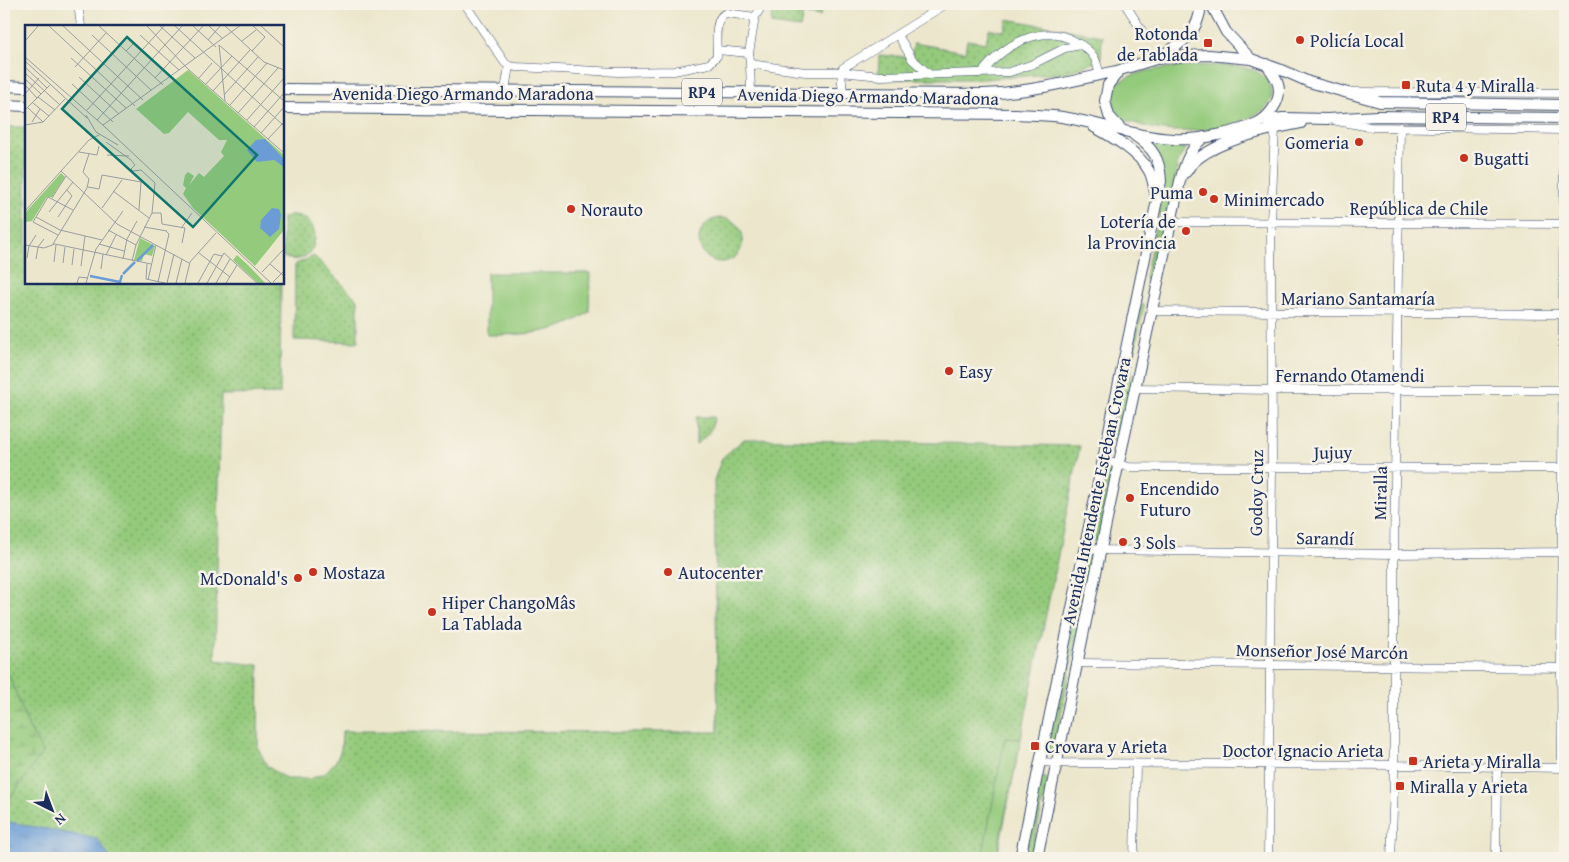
<svg xmlns="http://www.w3.org/2000/svg" width="1569" height="862" viewBox="0 0 1569 862" font-family="'Gentium Book Plus',serif">
<style>
.grass{fill:url(#grass-dots);stroke:#587c6d}
.wetland{fill:url(#wetland-marsh);stroke:#587c6d}
.park{fill:#94ca7c;stroke:#587c6d}
.water{fill:url(#water-ripples);stroke:#43669a}
.lines{fill:none;stroke-linecap:round;stroke-linejoin:round}
.minor-casing{stroke:#3a4b6e;stroke-width:9}
.major-casing{stroke:#3a4b6e;stroke-width:12}
.minor{stroke:#fff;stroke-width:8}
.major{stroke:#fff;stroke-width:10}
.poi-dot{fill:#c8321e;stroke:#f7f3e8;stroke-width:2}
.labels{text-anchor:middle;dominant-baseline:central;stroke-width:5;stroke-linejoin:round;paint-order:stroke}
.shield{fill:#f7f3e8;stroke:#5d6a87;stroke-width:1}
.shield-label{font-size:16px;font-weight:bold;fill:#1b2f5e}
.poi-label{font-size:18px;fill:#1b2f5e;stroke:#f7f3e8;text-anchor:start}
.street-label{font-size:18px;fill:#1b2f5e;stroke:#f7f3e8}
.inset-river{fill:none;stroke:#6b9cd5;stroke-width:2.5}
.inset-road{fill:none;stroke:#989da0;stroke-width:1}
.view{fill:#0f766e;fill-opacity:0.15;stroke:#0f766e;stroke-width:2.5}
.inset-edge{fill:none;stroke:#1b2f5e;stroke-width:2.5}
</style>
<defs>
<pattern id="grass-dots" width="8" height="8" patternUnits="userSpaceOnUse" patternTransform="scale(1.25)"><rect width="8" height="8" fill="#94ca7c"/><path d="M2 2h.1M6 6h.1" fill="none" stroke="#78a469" stroke-width="1.8" stroke-linecap="round"/></pattern>
<pattern id="wetland-marsh" width="20" height="14" patternUnits="userSpaceOnUse" patternTransform="scale(1.25)"><rect width="20" height="14" fill="#94ca7c"/><path d="M1 5h8M5 5V1M11 12h8M15 12V8" fill="none" stroke="#78a469"/></pattern>
<pattern id="water-ripples" width="26" height="14" patternUnits="userSpaceOnUse" patternTransform="scale(1.25)"><rect width="26" height="14" fill="#6b9cd5"/><path d="M2 4q2-2 4 0t4 0M15 11q2-2 4 0t4 0" fill="none" stroke="#5780b0"/></pattern>
</defs>
<rect width="100%" height="100%" fill="#f7f3e8"/>
<filter id="ink" filterUnits="userSpaceOnUse"><feTurbulence type="fractalNoise" baseFrequency=".02" numOctaves="2"/><feDisplacementMap in="SourceGraphic" scale="10" xChannelSelector="R" yChannelSelector="G"/><feConvolveMatrix kernelMatrix="1 2 1 2 8 2 1 2 1" color-interpolation-filters="sRGB"/></filter>
<filter id="wash" filterUnits="userSpaceOnUse"><feTurbulence type="fractalNoise" baseFrequency=".0096" numOctaves="4" result="noise"/><feDisplacementMap in="SourceGraphic" scale="20" xChannelSelector="R" yChannelSelector="G"/><feGaussianBlur stdDeviation="1.12" result="paint"/><feColorMatrix in="noise" values="0 0 0 0 0 0 0 0 0 0 0 0 0 0 0 0 0 1.4 0 .05"/><feComposite in="paint" operator="in"/></filter>
<g filter="url(#wash)">
<rect width="100%" height="100%" fill="#ece7cc"/>
<path class="grass" d="M 778,4 L 822,4 L 820,17 L 803,14 L 800,28 L 771,24 L 772,8 Z
M 1007,19 L 1102,36 L 1101,60 L 1065,73 L 985,79 L 878,79 L 879,55 L 911,57 L 914,43 L 965,52 L 967,40 L 986,43 L 989,29 L 1004,31 Z
M 4,127 L 26,127 L 26,282 L 281,283 L 280,394 L 221,395 L 215,660 L 259,665 L 258,748 L 267,766 L 286,779 L 309,779 L 325,773 L 336,761 L 341,750 L 342,731 L 718,732 L 714,480 L 722,458 L 744,439 L 1080,446 L 997,858 L 4,858 Z
M 290,215 C 329,214 319,272 283,257 L 283,218 Z
M699 240a22 22 0 1 1 44 0a22 22 0 1 1-44 0Z
M 314,256 L 358,300 L 358,342 L 294,340 L 295,266 L 296,264 Z
M 696,417 L 714,417 C 713,430 706,437 696,444 Z"/>
<path class="wetland" d="M 4,675 L 9,675 L 29,728 L 43,752 L 4,807 Z"/>
<path class="park" d="M 1195,66 C 1218,66 1270,60 1272,94 C 1273,107 1257,114 1247,119 C 1215,132 1168,136 1135,123 C 1131,122 1124,121 1121,118 C 1116,113 1114,107 1113,101 C 1106,69 1175,67 1195,66 Z
M 1153,145 L 1185,148 L 1178,163 L 1168,215 L 1165,218 L 1160,216 L 1159,214 Z
M 1160,226 L 1164,231 L 1154,281 L 1149,283 L 1145,279 L 1155,229 Z
M 487,273 L 590,273 L 589,312 C 559,334 523,335 487,335 Z
M 1141,303 L 1144,306 L 1130,370 L 1132,381 L 1119,438 L 1116,441 L 1111,440 L 1139,305 Z
M 1108,469 L 1111,475 L 1098,539 L 1093,541 L 1091,540 L 1105,471 Z
M 1090,551 L 1093,553 L 1093,557 L 1054,749 L 1050,754 L 1048,748 L 1084,556 Z
M 1005,738 L 1021,739 L 996,858 L 982,858 Z
M 1044,777 L 1047,779 L 1047,783 L 1031,858 L 1022,858 L 1040,778 Z"/>
<path class="water" d="M 4,821 L 97,839 L 110,858 L 4,858 Z"/>
</g>
<g filter="url(#ink)">
<g class="lines">
<defs>
<path id="minor" d="M 78,4 L 81,26
M 465,4 L 505,63 L 509,66 L 517,67 L 618,72 L 674,71 L 709,64 L 717,56 C 717,45 713,17 726,13 L 755,17 L 749,53 L 750,64 L 805,72 L 841,72 L 881,76 L 1010,72 L 1033,64 L 1065,48 L 1081,45
M 1125,4 L 1146,37
M 755,17 L 763,4
M 898,35 L 912,59 L 930,75
M 717,50 L 749,53
M 750,64 L 751,92
M 982,73 C 1003,45 1042,22 1076,42 C 1082,45 1090,51 1094,57 C 1097,62 1098,69 1100,75
M 505,90 L 509,66
M 1352,92 L 1565,93
M 843,93 L 841,72 L 843,68 L 946,4
M 1337,121 L 1370,127 L 1565,130
M 1153,222 L 1565,224
M 1151,311 L 1565,314
M 1134,388 L 1272,390 L 1565,390
M 1102,460 L 1129,467 L 1565,468
M 1085,548 L 1100,550 L 1394,554 L 1565,552
M 1077,663 L 1565,668
M 1041,762 L 1058,763 L 1394,765 L 1565,768
M 1562,768 L 1561,668 L 1564,130
M 1134,858 L 1136,764
M 1268,858 L 1272,468 L 1271,222 L 1275,128
M 1391,858 L 1394,786 L 1394,554 L 1400,127
M 1496,858 L 1497,768"/>
<path id="major" d="M 1211,4 L 1226,32 L 1251,59
M 1159,57 C 1183,43 1199,33 1201,4
M 4,86 L 26,87
M 282,89 L 984,94 C 1031,92 1074,81 1120,70
M 4,105 L 26,106
M 282,108 L 1016,114 C 1031,115 1047,115 1062,117 C 1100,123 1136,137 1174,139 C 1197,141 1239,132 1259,122 C 1269,116 1279,103 1279,91 C 1279,81 1272,72 1266,64
M 1261,121 L 1283,118 L 1327,119 L 1377,116 L 1565,118
M 1094,127 C 1112,137 1139,152 1149,171 C 1153,178 1154,188 1156,197
M 1121,129 L 1109,116 L 1105,101 L 1108,85 L 1120,70 L 1156,59 L 1186,56 L 1209,55 L 1251,59 L 1284,71 L 1309,82 L 1380,102 L 1565,105
M 1186,172 C 1202,143 1269,129 1301,123
M 1020,858 L 1161,181 C 1160,158 1153,148 1134,135
M 1037,858 L 1116,476 L 1180,181 C 1185,163 1189,150 1204,137"/>
</defs>
<use href="#minor" class="minor-casing"/>
<use href="#major" class="major-casing"/>
<use href="#minor" class="minor"/>
<use href="#major" class="major"/>
</g>
</g>
<g class="poi-dot">
<circle cx="1300" cy="40" r="5"/>
<rect x="1203" y="38" width="10" height="10" rx="2.5"/>
<rect x="1401" y="80" width="10" height="10" rx="2.5"/>
<circle cx="1359" cy="142" r="5"/>
<circle cx="1464" cy="158" r="5"/>
<circle cx="1203" cy="192" r="5"/>
<circle cx="1214" cy="199" r="5"/>
<circle cx="571" cy="209" r="5"/>
<circle cx="1186" cy="231" r="5"/>
<circle cx="949" cy="371" r="5"/>
<circle cx="1130" cy="498" r="5"/>
<circle cx="1123" cy="542" r="5"/>
<circle cx="313" cy="572" r="5"/>
<circle cx="668" cy="572" r="5"/>
<circle cx="298" cy="578" r="5"/>
<circle cx="432" cy="612" r="5"/>
<rect x="1030" y="741" width="10" height="10" rx="2.5"/>
<rect x="1408" y="756" width="10" height="10" rx="2.5"/>
<rect x="1395" y="781" width="10" height="10" rx="2.5"/>
</g>
<g class="labels">
<g class="shield">
<rect x="682" y="78.5" width="40" height="27" rx="4"/>
<rect x="1426" y="103.5" width="40" height="27" rx="4"/>
</g>
<g class="shield-label">
<text x="702" y="92">RP4</text>
<text x="1446" y="117">RP4</text>
</g>
<g class="poi-label">
<text x="1198" y="33" text-anchor="end">Rotonda<tspan x="1198" dy="21">de Tablada</tspan></text>
<text x="1310" y="40">Policía Local</text>
<text x="1416" y="85">Ruta 4 y Miralla</text>
<text x="1349" y="142" text-anchor="end">Gomeria</text>
<text x="1474" y="158">Bugatti</text>
<text x="1193" y="192" text-anchor="end">Puma</text>
<text x="1224" y="199">Minimercado</text>
<text x="581" y="209">Norauto</text>
<text x="1176" y="221" text-anchor="end">Lotería de<tspan x="1176" dy="21">la Provincia</tspan></text>
<text x="959" y="371">Easy</text>
<text x="1140" y="488">Encendido<tspan x="1140" dy="21">Futuro</tspan></text>
<text x="1133" y="542">3 Sols</text>
<text x="323" y="572">Mostaza</text>
<text x="678" y="572">Autocenter</text>
<text x="288" y="578" text-anchor="end">McDonald's</text>
<text x="442" y="602">Hiper ChangoMâs<tspan x="442" dy="21">La Tablada</tspan></text>
<text x="1045" y="746">Crovara y Arieta</text>
<text x="1423" y="761">Arieta y Miralla</text>
<text x="1410" y="786">Miralla y Arieta</text>
</g>
<g class="street-label">
<text x="463" y="93">Avenida Diego Armando Maradona</text>
<text transform="translate(868 96) rotate(1)">Avenida Diego Armando Maradona</text>
<text x="1419" y="208">República de Chile</text>
<text x="1358" y="298">Mariano Santamaría</text>
<text x="1350" y="375">Fernando Otamendi</text>
<text transform="translate(1333 452) rotate(-1)">Jujuy</text>
<text transform="translate(1096 491) rotate(-78)">Avenida Intendente Esteban Crovara</text>
<text transform="translate(1256 493) rotate(-89)">Godoy Cruz</text>
<text transform="translate(1380 493) rotate(-89)">Miralla</text>
<text transform="translate(1325 538) rotate(1)">Sarandí</text>
<text transform="translate(1322 651) rotate(1)">Monseñor José Marcón</text>
<text x="1303" y="750">Doctor Ignacio Arieta</text>
</g>
</g>
<g transform="translate(25 25)">
<rect width="259" height="259" fill="#ece7cc"/>
<path d="M 163,45 L 259,130 L 259,205 L 230,241 L 168,183 L 158,169 L 161,163 L 158,160 L 160,150 L 163,147 L 169,151 L 164,160 L 174,148 L 179,152 L 199,131 L 196,127 L 202,115 L 194,115 L 163,87 L 144,108 L 139,109 L 111,84 ZM 115,213 L 130,221 L 127,231 L 119,229 L 117,236 L 109,235 ZM 212,230 L 225,242 L 240,258 L 233,258 L 208,235 Z" fill="#94ca7c"/>
<path d="M218 141a6 6 0 1 1 12 0a6 6 0 1 1-12 0Z" fill="#94ca7c"/>
<path d="M 36,148 L 40,152 L 27,172 L 22,172 L 7,196 L 0,197 L 0,188 Z" fill="#94ca7c"/>
<path d="M 240,114 L 259,134 L 259,142 L 249,135 L 232,137 L 222,125 L 231,115 ZM 247,183 L 254,184 L 256,190 L 254,204 L 245,212 L 235,203 L 236,195 Z" fill="#6b9cd5"/>
<path class="inset-river" d="M 112,236 L 128,220M 98,249 L 110,237M 65,251 L 95,257 L 97,250"/>
<path class="inset-road" d="M 23,0 L 110,81M 37,0 L 118,75M 73,0 L 138,60M 121,0 L 163,44 L 259,128M 134,0 L 170,33M 149,0 L 259,101M 167,0 L 191,22M 183,0 L 197,13M 199,0 L 239,37 L 259,45M 235,0 L 259,22M 67,10 L 126,65M 115,10 L 154,45M 183,15 L 196,0M 0,16 L 14,0M 217,16 L 231,5M 194,20 L 259,76M 194,20 L 200,76M 101,26 L 109,18 L 145,51M 227,26 L 240,12 L 227,0M 0,32 L 80,102 L 246,258M 46,33 L 101,83M 0,36 L 62,93M 0,42 L 22,63M 50,42 L 81,8M 0,48 L 35,80M 54,52 L 94,89M 130,53 L 179,0M 174,53 L 187,38M 0,54 L 16,69M 47,59 L 88,97M 181,59 L 207,31M 0,60 L 12,73M 188,66 L 225,25M 0,69 L 14,53M 199,70 L 233,32M 13,72 L 30,85M 47,73 L 95,21M 8,78 L 24,91M 205,80 L 242,38M 3,83 L 18,97M 0,85 L 25,60M 62,85 L 140,0M 213,88 L 253,43M 61,90 L 71,107 L 93,120M 72,95 L 158,0M 222,95 L 259,53M 7,97 L 15,84M 0,100 L 18,97 L 40,74M 78,100 L 216,0M 229,102 L 259,68M 236,108 L 259,82M 243,114 L 259,97M 81,117 L 106,135 L 110,140 L 106,144 L 108,146 L 116,145 L 130,158 L 127,188 L 111,220 L 107,236M 54,127 L 72,130 L 74,121M 82,130 L 104,131M 36,146 L 92,199 L 164,238M 63,162 L 74,164 L 77,150 L 116,157 L 114,185M 88,166 L 124,193M 27,173 L 41,151M 77,183 L 97,155M 0,186 L 64,115 L 74,110M 24,187 L 48,157M 127,188 L 136,188 L 137,199 L 160,203 L 157,218M 11,192 L 35,205 L 77,215M 33,192 L 47,171 L 42,165M 8,197 L 23,172 L 48,185M 8,197 L 33,210M 119,202 L 142,206M 157,202 L 167,188M 83,205 L 111,220M 28,219 L 62,163 L 64,154 L 58,147 L 64,129M 74,219 L 99,226M 0,220 L 19,223 L 30,219 L 126,239M 174,228 L 205,252M 81,230 L 91,210M 2,233 L 4,221 L 11,210M 11,234 L 13,222 L 19,214M 98,234 L 102,214 L 112,196M 29,237 L 31,220M 38,238 L 40,222M 122,239 L 121,254 L 140,258M 245,239 L 259,251M 47,240 L 49,224M 56,241 L 60,211M 76,244 L 78,229M 237,247 L 259,224M 123,255 L 131,220M 133,257 L 144,209 L 141,206M 248,257 L 259,246M 52,258 L 54,252 L 63,253M 61,258 L 71,224 L 98,186M 142,258 L 149,229M 151,258 L 157,234M 160,258 L 165,237 L 191,208M 173,258 L 189,229 L 197,231M 182,258 L 199,228 L 232,258M 191,258 L 205,234M 201,258 L 212,240"/>
<path class="view" d="M 102,12 L 232,130 L 168,202 L 37,84 Z"/>
<rect width="259" height="259" class="inset-edge"/>
</g>
<rect width="1569" height="862" fill="none" stroke="#f7f3e8" stroke-width="20"/>
<g transform="translate(52 810) rotate(138)" stroke="#f7f3e8" stroke-width="4" paint-order="stroke">
<path d="M0-4L9 19L0 12L-9 19Z" fill="#1b2f5e"/>
<text y="-8" font-size="14" font-weight="bold" text-anchor="middle" fill="#1b2f5e">N</text>
</g>
</svg>
